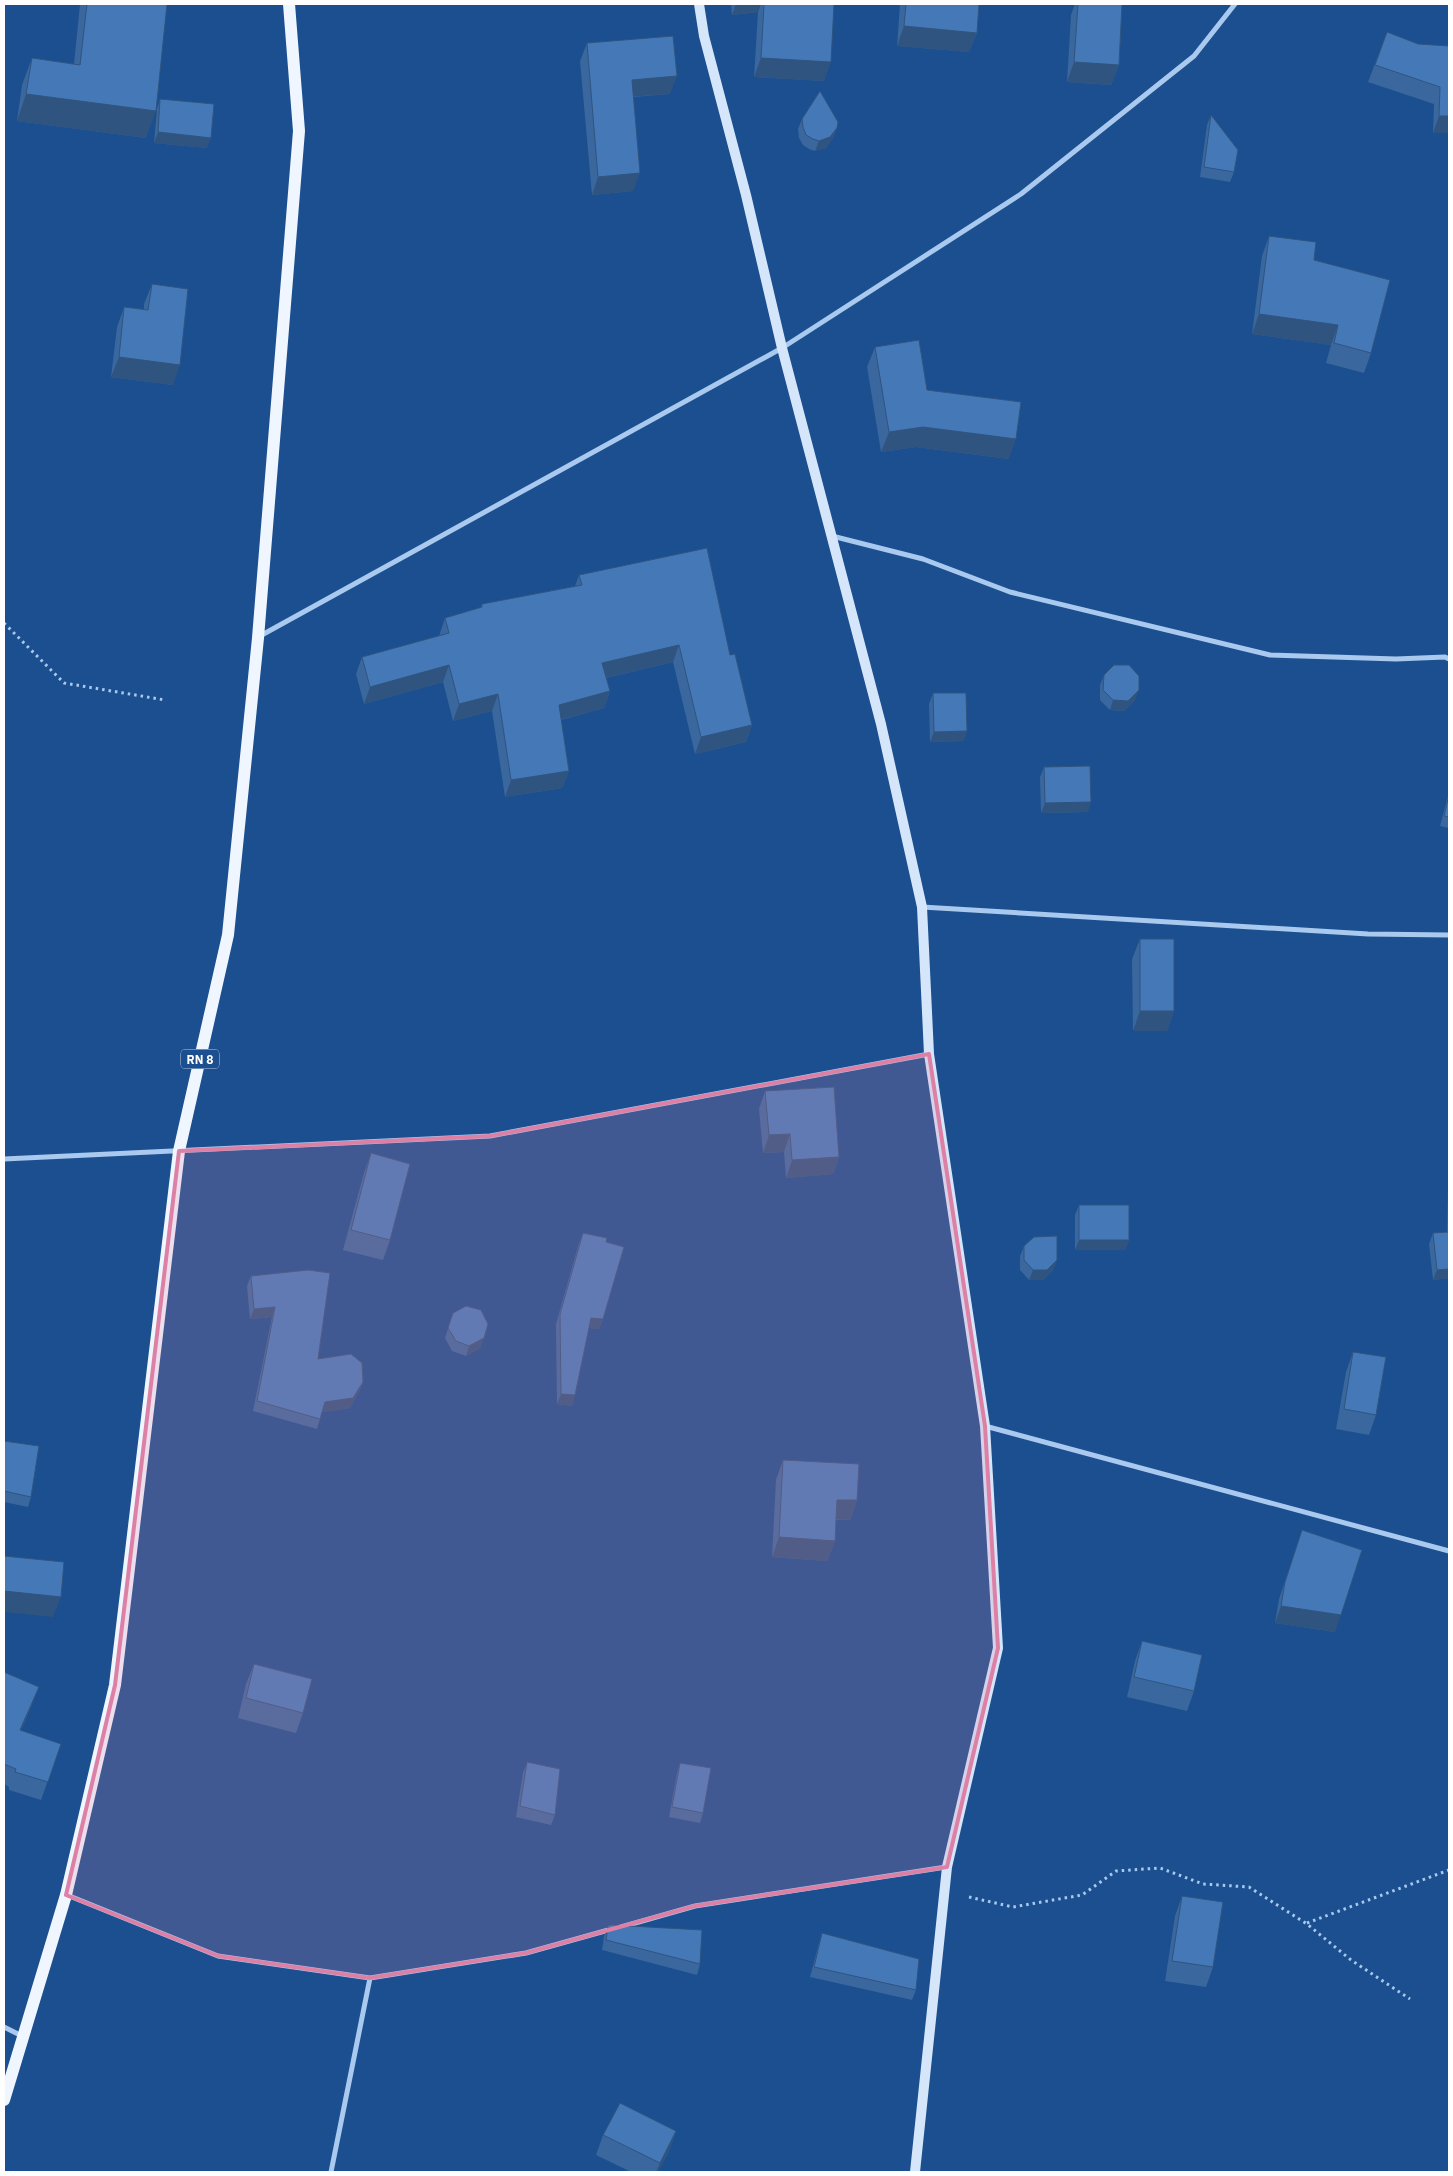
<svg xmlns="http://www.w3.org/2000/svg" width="1453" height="2176" viewBox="0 0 1453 2176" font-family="'IBM Plex Sans',sans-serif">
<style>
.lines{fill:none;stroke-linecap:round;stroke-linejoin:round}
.path{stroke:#a9c9ee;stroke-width:3;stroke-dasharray:2.5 4;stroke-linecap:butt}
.street{stroke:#a9c9ee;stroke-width:5}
.secondary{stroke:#d6e6fa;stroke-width:10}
.primary{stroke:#f0f6ff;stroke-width:12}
.wall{fill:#3a679d}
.shaded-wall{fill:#305480}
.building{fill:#4478b7;stroke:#305480}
.marked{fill:#dd80a5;fill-opacity:0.2;stroke:#dd80a5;stroke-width:4;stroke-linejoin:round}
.labels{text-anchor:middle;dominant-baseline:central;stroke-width:4;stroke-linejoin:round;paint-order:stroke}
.shield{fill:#1b4f8f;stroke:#bbcadd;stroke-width:1}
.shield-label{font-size:12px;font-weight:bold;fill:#fff}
</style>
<rect width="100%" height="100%" fill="#1b4f8f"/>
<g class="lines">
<path class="path" d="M 4,623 L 64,683 L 165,700
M 969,1897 L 1013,1907 L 1082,1895 L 1116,1871 L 1160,1868 L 1203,1884 L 1249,1887 L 1307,1924 L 1351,1960 L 1410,1999
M 1307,1923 L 1449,1870"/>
<path class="street" d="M 832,536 L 923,559 L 1010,592 L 1270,655 L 1396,659 L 1445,657 L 1449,659
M 260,636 L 782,348 L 1021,194 L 1194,56 L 1235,4
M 922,907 L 1368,934 L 1449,935
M 4,1159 L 490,1136 L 929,1054
M 985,1426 L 1449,1551
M 67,1895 L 218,1956 L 370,1978 L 526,1953 L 612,1929
M 621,1927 L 695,1906 L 946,1867
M 4,2027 L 22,2036
M 331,2172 L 370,1978"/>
<path class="secondary" d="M 699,4 L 704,36 L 746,195 L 782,348 L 881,724 L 922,907 L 929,1054 L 985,1426 L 998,1648 L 947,1867 L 915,2172"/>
<path class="primary" d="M 4,2100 L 66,1895 L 115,1685 L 179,1151 L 228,935 L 258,638 L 299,131 L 289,4"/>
</g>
<path class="wall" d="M 80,4 L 167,4 L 146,138 L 17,121 L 22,85 L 32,58 L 74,64 Z
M 731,4 L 834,4 L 824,81 L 754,77 L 758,12 L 732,15 Z
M 900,4 L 979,4 L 977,33 L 969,52 L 897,46 Z
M 1075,4 L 1122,4 L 1119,65 L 1111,85 L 1067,82 L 1071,15 Z
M 1387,32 L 1418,44 L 1449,46 L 1449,133 L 1433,133 L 1434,104 L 1368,82 Z
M 587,43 L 670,94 L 633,97 L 633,191 L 592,195 L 580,61 Z
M 160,99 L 207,148 L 154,143 L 157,109 Z
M 1211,115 L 1234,172 L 1230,182 L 1200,177 L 1207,125 Z
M 802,119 L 837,128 L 833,138 L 826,148 L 815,151 L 809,149 L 803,145 L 799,138 L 798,129 Z
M 1269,236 L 1314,260 L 1371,353 L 1364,373 L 1326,363 L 1331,345 L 1252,334 L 1262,256 Z
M 152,284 L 173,385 L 111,377 L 117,327 L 124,307 L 144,309 L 144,304 Z
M 875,347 L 927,390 L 1009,459 L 916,447 L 881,452 L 867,367 Z
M 579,575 L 730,655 L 752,725 L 746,742 L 695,754 L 673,662 L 606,678 L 610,691 L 604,708 L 561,720 L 569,771 L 562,788 L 505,797 L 492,711 L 453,721 L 443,682 L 364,704 L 356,674 L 362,657 L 439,636 L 445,618 L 480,608 L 482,604 L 575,586 Z
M 1104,675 L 1135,700 L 1124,711 L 1110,710 L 1100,700 L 1100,685 Z
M 933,693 L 967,731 L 963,741 L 930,742 L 929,704 Z
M 1044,767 L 1088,812 L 1041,813 L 1040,777 Z
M 1449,792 L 1449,828 L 1440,826 Z
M 1140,939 L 1174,1011 L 1167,1031 L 1133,1031 L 1132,959 Z
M 765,1091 L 839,1157 L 833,1174 L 786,1178 L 784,1152 L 763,1153 L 759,1109 Z
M 1449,1142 L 1449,1278 L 1433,1280 L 1429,1244 L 1433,1233 L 1447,1232 Z
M 371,1153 L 390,1240 L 383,1260 L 343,1250 L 364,1173 Z
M 1079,1205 L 1129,1240 L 1125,1250 L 1075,1250 L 1075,1215 Z
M 583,1233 L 606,1242 L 603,1319 L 599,1329 L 589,1328 L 572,1406 L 557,1404 L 556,1324 L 579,1243 Z
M 1024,1246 L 1057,1260 L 1053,1270 L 1043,1280 L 1029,1280 L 1020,1270 L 1020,1256 Z
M 251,1276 L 318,1359 L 363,1382 L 359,1392 L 350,1408 L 322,1412 L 317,1429 L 253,1411 L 272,1317 L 250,1319 L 247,1286 Z
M 453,1313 L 484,1338 L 480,1348 L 466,1356 L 452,1351 L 445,1338 Z
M 1353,1352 L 1376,1415 L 1369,1435 L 1336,1429 L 1346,1372 Z
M 4,1441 L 31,1497 L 28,1507 L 4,1502 Z
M 783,1460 L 857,1500 L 850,1520 L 836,1520 L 835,1541 L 827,1561 L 772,1557 L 776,1480 Z
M 1302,1530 L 1335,1632 L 1275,1623 L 1279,1599 Z
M 1142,1641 L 1194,1691 L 1187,1711 L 1127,1697 L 1135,1661 Z
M 254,1664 L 303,1713 L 296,1733 L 238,1718 L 246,1684 Z
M 4,1672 L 32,1705 L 21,1731 L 61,1744 L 41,1800 L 9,1790 L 9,1787 L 4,1784 Z
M 527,1762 L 555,1815 L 551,1825 L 516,1817 L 523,1773 Z
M 680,1763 L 703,1813 L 700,1823 L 669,1817 L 677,1773 Z
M 1182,1896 L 1213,1967 L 1206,1987 L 1165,1981 L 1175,1916 Z
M 608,1926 L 700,1964 L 697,1975 L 602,1950 L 604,1936 Z
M 822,1933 L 916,1990 L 912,2000 L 810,1977 L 819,1943 Z
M 676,2131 L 669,2151 L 658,2172 L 631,2172 L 596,2155 L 603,2135 Z"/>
<path class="shaded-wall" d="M 736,4 L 761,4 L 758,12 L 732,15 Z
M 904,26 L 977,33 L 969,52 L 897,46 Z
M 761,58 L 831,62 L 824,81 L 754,77 Z
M 1074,62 L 1119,65 L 1111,85 L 1067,82 Z
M 677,76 L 670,94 L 625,97 L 632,80 Z
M 26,94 L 156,111 L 146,138 L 17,121 Z
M 1439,116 L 1449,116 L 1449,133 L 1433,133 Z
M 837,128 L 833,138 L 826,148 L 815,151 L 819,141 Z
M 158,132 L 211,138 L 207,148 L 154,143 Z
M 640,173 L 633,191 L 592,195 L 598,177 Z
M 1259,314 L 1338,325 L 1331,345 L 1252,334 Z
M 119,357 L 180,365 L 173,385 L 111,377 Z
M 923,427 L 1016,439 L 1009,459 L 916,447 L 881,452 L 889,432 Z
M 679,645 L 673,662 L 596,680 L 602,663 Z
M 449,665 L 443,682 L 364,704 L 370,687 Z
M 1139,690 L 1135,700 L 1124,711 L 1110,710 L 1113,700 Z
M 610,691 L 604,708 L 552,722 L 559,705 Z
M 498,694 L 492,711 L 453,721 L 459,704 Z
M 752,725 L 746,742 L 695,754 L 701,737 Z
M 967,731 L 963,741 L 930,742 L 934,732 Z
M 569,771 L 562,788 L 505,797 L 511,780 Z
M 1091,802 L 1088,812 L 1041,813 L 1045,803 Z
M 1140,1011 L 1174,1011 L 1167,1031 L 1133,1031 Z
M 790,1134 L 784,1152 L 763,1153 L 769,1135 Z
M 839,1157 L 833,1174 L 786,1178 L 792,1160 Z
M 1079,1240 L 1129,1240 L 1125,1250 L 1075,1250 Z
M 1057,1260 L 1053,1270 L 1043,1280 L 1029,1280 L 1033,1270 Z
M 1449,1269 L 1449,1278 L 1433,1280 L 1437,1270 Z
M 275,1307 L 272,1317 L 250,1319 L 254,1309 Z
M 591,1318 L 603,1319 L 599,1329 L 587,1328 Z
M 484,1338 L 480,1348 L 466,1356 L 469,1346 Z
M 363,1382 L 359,1392 L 350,1408 L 322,1412 L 325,1402 Z
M 561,1394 L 575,1395 L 572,1406 L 557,1404 Z
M 837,1500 L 857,1500 L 850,1520 L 829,1519 Z
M 779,1537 L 835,1541 L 827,1561 L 772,1557 Z
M 4,1591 L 61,1597 L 53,1617 L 4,1612 Z
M 1281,1606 L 1341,1615 L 1335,1632 L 1275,1623 Z
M 39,1687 L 32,1705 L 14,1748 L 20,1730 Z
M 676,2131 L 669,2151 L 658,2172 L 656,2172 L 660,2163 Z"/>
<path class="building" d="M 87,4 L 167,4 L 156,111 L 26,94 L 32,58 L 80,65 Z
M 764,4 L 834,4 L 831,62 L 761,58 Z
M 906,4 L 979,4 L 977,33 L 904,26 Z
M 1078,4 L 1122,4 L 1119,65 L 1074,62 Z
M 1387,32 L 1418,44 L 1449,46 L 1449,116 L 1439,116 L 1440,87 L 1375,65 Z
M 673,36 L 677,76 L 632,80 L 640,173 L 598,177 L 587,43 Z
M 820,91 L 838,122 L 837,128 L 830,137 L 819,141 L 813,139 L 806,135 L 803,127 L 802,119 Z
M 160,99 L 214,104 L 211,138 L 158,132 Z
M 1211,115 L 1238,150 L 1234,172 L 1204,167 Z
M 1269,236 L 1316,242 L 1314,260 L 1390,280 L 1371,353 L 1334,343 L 1338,325 L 1259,314 Z
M 152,284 L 188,289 L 180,365 L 119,357 L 124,307 L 148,310 Z
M 919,340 L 927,390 L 1021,402 L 1016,439 L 923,427 L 889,432 L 875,347 Z
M 707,548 L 730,655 L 735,654 L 752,725 L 701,737 L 679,645 L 602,663 L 610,691 L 559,705 L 569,771 L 511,780 L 498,694 L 459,704 L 449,665 L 370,687 L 362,657 L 449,633 L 445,618 L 482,607 L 482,604 L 582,585 L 579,575 Z
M 1114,665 L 1129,665 L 1139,676 L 1139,690 L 1128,701 L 1113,700 L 1103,690 L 1104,675 Z
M 933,693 L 966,693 L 967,731 L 934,732 Z
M 1090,766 L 1091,802 L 1045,803 L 1044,767 Z
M 1449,795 L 1449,817 L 1444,816 Z
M 1140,939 L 1174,939 L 1174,1011 L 1140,1011 Z
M 834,1087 L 839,1157 L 792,1160 L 790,1134 L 769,1135 L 765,1091 Z
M 371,1153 L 410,1164 L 390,1240 L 351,1230 Z
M 1079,1205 L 1129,1205 L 1129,1240 L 1079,1240 Z
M 1449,1232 L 1449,1269 L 1437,1270 L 1433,1233 Z
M 583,1233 L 607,1238 L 606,1242 L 624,1247 L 603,1319 L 591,1318 L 575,1395 L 561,1394 L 560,1314 Z
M 1057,1236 L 1057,1260 L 1047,1270 L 1033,1270 L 1024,1260 L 1024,1246 L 1034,1237 Z
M 308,1270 L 330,1273 L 318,1359 L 351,1354 L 362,1363 L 363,1382 L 353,1398 L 325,1402 L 320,1419 L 257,1401 L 275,1307 L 254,1309 L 251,1276 Z
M 466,1306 L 481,1310 L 488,1324 L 484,1338 L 469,1346 L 456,1341 L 448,1328 L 453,1313 Z
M 1353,1352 L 1386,1357 L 1376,1415 L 1344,1409 Z
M 4,1441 L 39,1446 L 31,1497 L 4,1491 Z
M 783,1460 L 859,1464 L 857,1500 L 837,1500 L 835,1541 L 779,1537 Z
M 1302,1530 L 1362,1550 L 1341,1615 L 1281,1606 L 1285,1582 Z
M 4,1556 L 64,1562 L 61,1597 L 4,1591 Z
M 1142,1641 L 1202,1655 L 1194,1691 L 1134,1677 Z
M 254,1664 L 312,1679 L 303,1713 L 246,1698 Z
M 4,1672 L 39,1687 L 20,1730 L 61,1744 L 48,1782 L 15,1772 L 16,1769 L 4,1764 Z
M 527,1762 L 560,1769 L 555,1815 L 520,1806 Z
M 680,1763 L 711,1768 L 703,1813 L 672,1807 Z
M 1182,1896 L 1223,1902 L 1213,1967 L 1172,1961 Z
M 612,1925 L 702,1930 L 700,1964 L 606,1940 L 608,1926 Z
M 822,1933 L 919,1959 L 916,1990 L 814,1967 Z
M 620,2103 L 676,2131 L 660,2163 L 603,2135 Z"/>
<path class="marked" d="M 929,1054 L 985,1426 L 998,1648 L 947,1867 L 695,1906 L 526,1953 L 370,1978 L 218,1956 L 66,1895 L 115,1685 L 179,1151 L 490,1136 Z"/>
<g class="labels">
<rect class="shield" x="181" y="1049.5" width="38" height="19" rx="4"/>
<g class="shield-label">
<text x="200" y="1059">RN 8</text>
</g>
</g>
<rect width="1453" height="2176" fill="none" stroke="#ffffff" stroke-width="10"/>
</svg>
